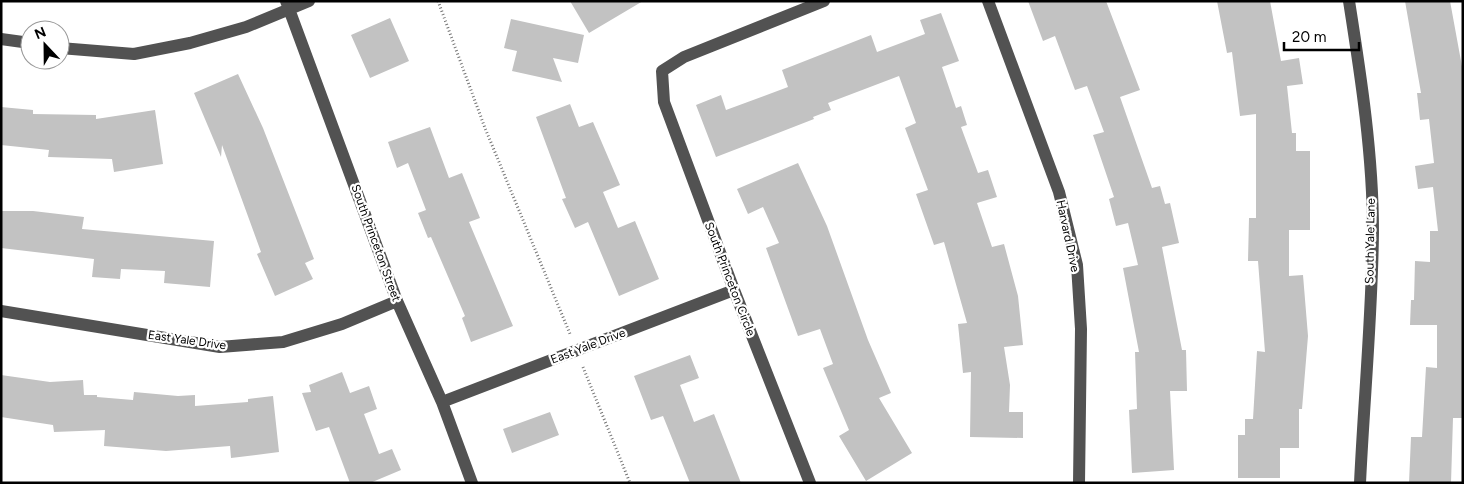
<svg xmlns="http://www.w3.org/2000/svg" width="1464" height="484" viewBox="0 0 1464 484" font-family="Figtree,sans-serif">
<style>
.building{fill:#c2c2c2}
.lines{fill:none;stroke-linecap:round;stroke-linejoin:round}
.path{stroke:#747474;stroke-width:3;stroke-dasharray:1 2.5;stroke-linecap:butt}
.minor{stroke:#525252;stroke-width:12}
.labels{text-anchor:middle;dominant-baseline:central;stroke-width:4.5;stroke-linejoin:round;paint-order:stroke}
.street-label{font-size:12px;fill:#000;stroke:#fff}
</style>
<rect width="100%" height="100%" fill="#fff"/>
<path class="building" d="M 570,1 L 643,1 L 589,33 Z
M 1028,1 L 1106,1 L 1140,90 L 1120,97 L 1152,188 L 1160,186 L 1165,204 L 1170,203 L 1179,243 L 1162,247 L 1182,350 L 1186,350 L 1187,391 L 1170,391 L 1174,470 L 1132,473 L 1129,410 L 1137,409 L 1135,352 L 1139,352 L 1123,268 L 1138,265 L 1128,223 L 1116,226 L 1109,199 L 1114,197 L 1093,135 L 1104,132 L 1087,86 L 1075,90 L 1055,36 L 1043,41 Z
M 1217,1 L 1270,1 L 1281,61 L 1299,58 L 1303,84 L 1287,86 L 1292,133 L 1296,133 L 1296,151 L 1310,151 L 1310,230 L 1289,230 L 1289,276 L 1303,275 L 1308,336 L 1302,409 L 1299,409 L 1299,448 L 1280,448 L 1280,478 L 1238,478 L 1238,435 L 1245,435 L 1245,419 L 1253,419 L 1257,351 L 1265,352 L 1258,261 L 1248,261 L 1249,218 L 1256,218 L 1256,114 L 1240,116 L 1232,52 L 1227,53 Z
M 1405,1 L 1450,1 L 1463,72 L 1463,418 L 1453,418 L 1451,483 L 1409,483 L 1411,437 L 1422,437 L 1426,367 L 1437,368 L 1437,325 L 1410,325 L 1411,300 L 1414,300 L 1415,261 L 1430,262 L 1430,231 L 1438,231 L 1433,187 L 1418,189 L 1415,166 L 1434,163 L 1429,119 L 1420,120 L 1417,93 L 1421,93 Z
M 941,13 L 959,61 L 942,67 L 956,108 L 961,106 L 967,125 L 961,127 L 978,173 L 988,170 L 997,197 L 977,203 L 992,247 L 1004,244 L 1018,296 L 1023,345 L 1004,347 L 1010,385 L 1009,412 L 1023,412 L 1023,438 L 970,437 L 971,372 L 963,373 L 958,324 L 967,323 L 944,242 L 934,245 L 916,194 L 928,190 L 905,128 L 916,123 L 899,76 L 828,103 L 831,110 L 813,117 L 814,119 L 716,157 L 696,105 L 721,95 L 726,110 L 788,87 L 782,70 L 871,35 L 877,52 L 925,34 L 920,20 Z
M 390,18 L 409,61 L 370,78 L 351,35 Z
M 511,19 L 584,35 L 578,63 L 553,58 L 562,82 L 512,71 L 517,51 L 504,48 Z
M 238,74 L 263,128 L 314,259 L 305,263 L 313,279 L 275,296 L 257,254 L 261,252 L 222,145 L 221,157 L 194,93 Z
M 570,104 L 579,127 L 593,122 L 620,185 L 603,192 L 618,228 L 635,221 L 659,279 L 619,296 L 588,222 L 575,228 L 562,199 L 566,198 L 536,117 Z
M 1,107 L 33,110 L 33,114 L 96,115 L 96,119 L 155,110 L 163,164 L 114,172 L 112,159 L 48,157 L 49,150 L 1,145 Z
M 430,127 L 449,178 L 462,173 L 480,218 L 469,222 L 513,326 L 471,342 L 462,318 L 465,316 L 431,237 L 428,238 L 418,213 L 426,210 L 408,163 L 397,168 L 388,142 Z
M 798,163 L 827,226 L 868,340 L 891,393 L 879,398 L 912,453 L 866,481 L 839,436 L 849,430 L 823,368 L 833,364 L 820,329 L 798,336 L 766,248 L 779,243 L 763,207 L 748,214 L 737,189 Z
M 1,211 L 33,211 L 84,217 L 82,229 L 214,241 L 210,287 L 164,283 L 165,271 L 121,269 L 120,279 L 92,277 L 94,259 L 1,248 Z
M 690,355 L 699,378 L 680,385 L 694,422 L 714,414 L 741,483 L 690,483 L 663,416 L 651,420 L 634,376 Z
M 342,372 L 350,393 L 369,386 L 377,409 L 364,414 L 379,454 L 392,449 L 401,470 L 370,483 L 350,483 L 329,427 L 316,431 L 302,393 L 311,392 L 309,385 Z
M 1,375 L 50,382 L 83,380 L 84,395 L 97,395 L 97,397 L 133,400 L 134,392 L 178,396 L 195,395 L 195,406 L 248,402 L 248,399 L 273,396 L 279,452 L 231,458 L 230,446 L 166,451 L 104,446 L 105,430 L 54,432 L 53,425 L 1,417 Z
M 550,412 L 559,435 L 512,453 L 503,429 Z"/>
<g class="lines">
<path class="path" d="M 438,1 L 485,128 L 570,334
M 583,367 L 630,483"/>
<path class="minor" d="M 286,1 L 397,301 L 442,402 L 472,483
M 988,1 L 1059,192 L 1077,265 L 1081,329 L 1079,483
M 1349,1 C 1361,77 1373,155 1373,232 C 1372,315 1364,399 1360,483
M 1,39 L 30,43
M 60,48 L 134,54 L 190,43 L 246,27 L 309,1
M 1,311 L 220,347 L 283,342 L 342,324 L 397,301
M 442,402 L 734,290
M 810,483 L 734,290 L 664,102 L 662,71 L 684,57 L 824,1"/>
</g>
<g class="labels">
<g class="street-label">
<text transform="translate(1068 236) rotate(78)">Harvard Drive</text>
<text transform="translate(1370 241) rotate(-89)">South Yale Lane</text>
<text transform="translate(376 243) rotate(70)">South Princeton Street</text>
<text transform="translate(730 279) rotate(69)">South Princeton Circle</text>
<text transform="translate(187 340) rotate(8)">East Yale Drive</text>
<text transform="translate(588 346) rotate(-21)">East Yale Drive</text>
</g>
</g>
<rect width="1464" height="484" fill="none" stroke="#000000" stroke-width="5"/>
<g transform="translate(45 45) rotate(338)"><circle r="24" fill="#ffffff" stroke="#999999"/>
<path d="M0-4L9 19L0 12L-9 19Z" fill="#000000"/>
<text y="-8" font-size="14" font-weight="bold" text-anchor="middle" fill="#000000">N</text>
</g>
<path d="M1284 42v8h75v-8" fill="none" stroke="#000000" stroke-width="2.5"/>
<text x="1292" y="42" font-size="15" fill="#000000" stroke="#ffffff" stroke-width="4" paint-order="stroke">20 m</text>
</svg>
